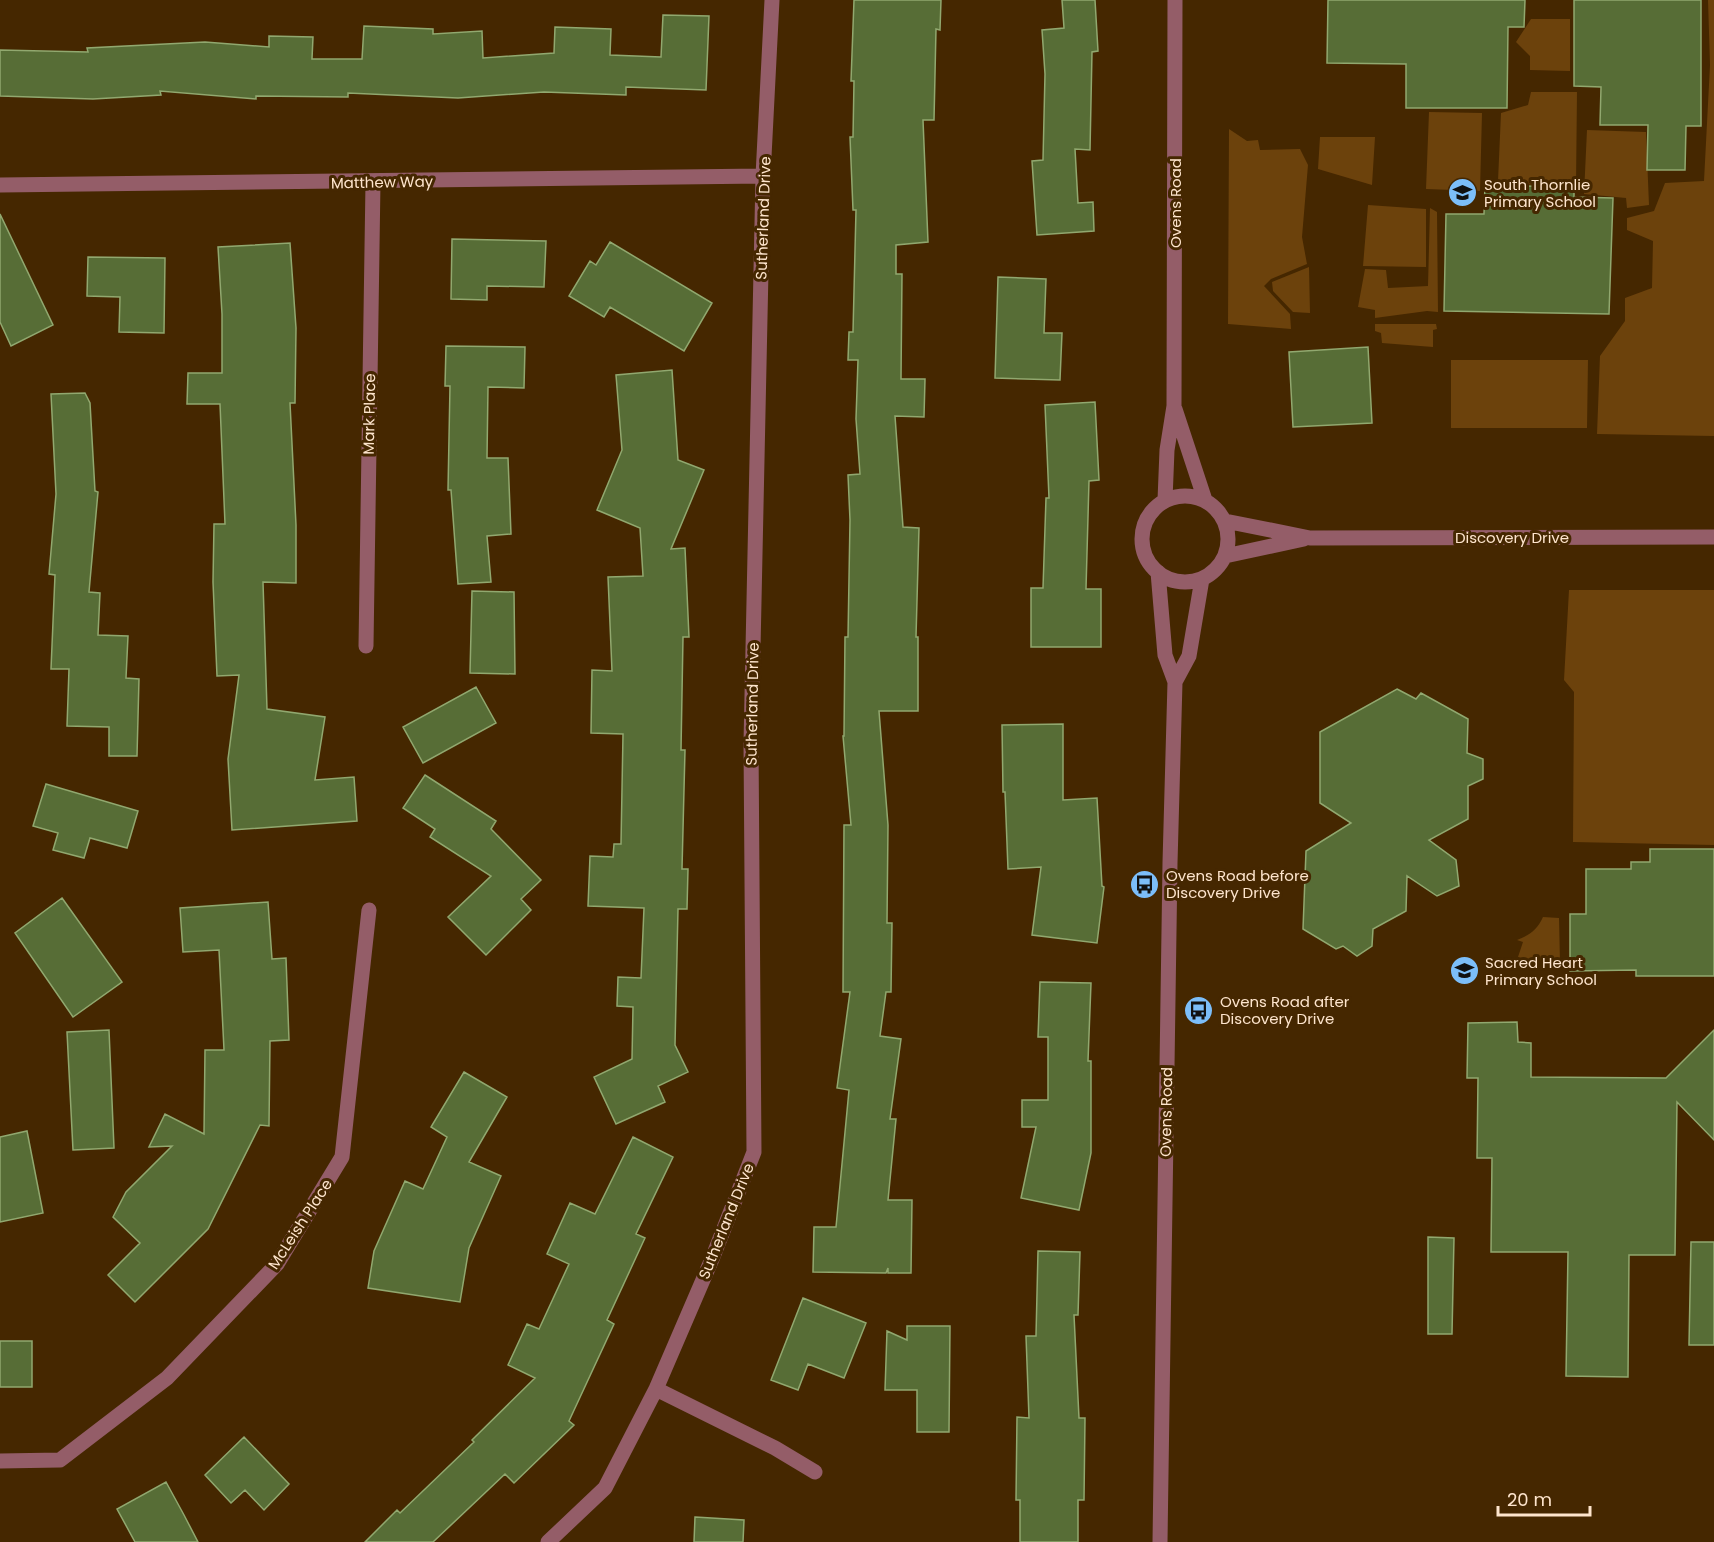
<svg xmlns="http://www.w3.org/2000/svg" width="1714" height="1542" viewBox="0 0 1714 1542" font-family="Poppins,sans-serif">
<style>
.green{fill:#6c420c}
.building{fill:#576d36;stroke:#91a86f;stroke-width:1.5}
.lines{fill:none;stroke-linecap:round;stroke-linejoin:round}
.minor{stroke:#945d68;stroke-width:15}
.labels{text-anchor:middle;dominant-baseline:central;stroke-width:6;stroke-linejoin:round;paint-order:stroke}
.street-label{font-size:15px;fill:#fee5cd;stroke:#452700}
.poi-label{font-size:15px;fill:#fee5cd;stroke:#452700;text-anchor:start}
</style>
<rect width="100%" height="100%" fill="#452700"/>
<path class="green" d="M 1708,0 L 1714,0 L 1714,436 L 1597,434 L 1600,356 L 1625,321 L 1625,298 L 1652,288 L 1653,241 L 1627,230 L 1627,218 L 1654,211 L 1665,183 L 1704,181 L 1710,65 Z
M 1531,19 L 1570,19 L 1570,71 L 1530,70 L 1530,56 L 1516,42 Z
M 1531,92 L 1577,92 L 1576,185 L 1513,184 L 1498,181 L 1501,113 L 1528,105 Z
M 1429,112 L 1482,113 L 1480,191 L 1426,189 Z
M 1229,129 L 1247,141 L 1258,140 L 1260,150 L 1300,149 L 1308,165 L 1302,237 L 1307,264 L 1271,279 L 1264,286 L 1290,314 L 1291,329 L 1228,324 Z
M 1587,130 L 1646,132 L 1649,205 L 1627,208 L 1626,198 L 1584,194 Z
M 1320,137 L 1375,137 L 1372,185 L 1318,169 Z
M 1368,205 L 1426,209 L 1426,267 L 1363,266 Z
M 1430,208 L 1437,212 L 1438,312 L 1427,311 L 1375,318 L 1375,310 L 1358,307 L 1365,269 L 1386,270 L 1388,288 L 1428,286 Z
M 1309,267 L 1310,313 L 1293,312 L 1273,291 L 1272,282 Z
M 1375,324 L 1436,324 L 1437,329 L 1433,330 L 1433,347 L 1382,343 L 1381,333 L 1375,331 Z
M 1451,360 L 1588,360 L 1587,428 L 1451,428 Z
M 1569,590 L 1714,590 L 1714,845 L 1573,842 L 1574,692 L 1564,680 Z
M 1543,917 L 1559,918 L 1560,963 L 1517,960 L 1523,942 L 1517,940 C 1530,935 1537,930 1543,917 Z"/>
<path class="building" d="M 854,0 L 941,0 L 940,30 L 936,29 L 934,120 L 923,120 L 928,242 L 896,245 L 896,274 L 902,274 L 901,379 L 925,379 L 924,417 L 895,416 L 903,527 L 919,528 L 916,637 L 918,637 L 918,711 L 879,711 L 888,825 L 887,923 L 892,923 L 891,992 L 886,992 L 880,1036 L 901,1039 L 890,1119 L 896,1119 L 888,1200 L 912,1200 L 911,1273 L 888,1273 L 888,1268 L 886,1273 L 813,1272 L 814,1227 L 836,1227 L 849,1090 L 837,1088 L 850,992 L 843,992 L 844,825 L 851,825 L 843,736 L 844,736 L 845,637 L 848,637 L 850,520 L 848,475 L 860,474 L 856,419 L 858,360 L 848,360 L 849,332 L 853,332 L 856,210 L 853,210 L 850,137 L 853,137 L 854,81 L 851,81 Z
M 1062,0 L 1095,0 L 1098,51 L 1092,52 L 1090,150 L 1075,149 L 1078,203 L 1093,202 L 1094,231 L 1037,235 L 1032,161 L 1043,160 L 1045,74 L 1042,30 L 1064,28 Z
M 1328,0 L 1525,0 L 1524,27 L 1508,27 L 1507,108 L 1406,108 L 1406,64 L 1327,63 Z
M 1574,0 L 1701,0 L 1701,126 L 1686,126 L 1685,170 L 1647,170 L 1648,125 L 1600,125 L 1601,87 L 1574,86 Z
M 663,15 L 709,16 L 706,90 L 626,87 L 626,95 L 544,92 L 458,98 L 348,93 L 348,97 L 256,96 L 256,99 L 160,91 L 161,95 L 93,99 L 0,96 L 0,50 L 88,52 L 87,48 L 205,42 L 269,47 L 269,36 L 313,37 L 312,59 L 362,59 L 364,26 L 433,29 L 433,34 L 482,31 L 483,58 L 554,53 L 555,27 L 611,29 L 610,55 L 661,57 Z
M 1485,185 L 1574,187 L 1574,197 L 1613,198 L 1609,314 L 1444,311 L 1446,214 L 1484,214 Z
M 0,214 L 53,325 L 11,346 L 0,322 Z
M 452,239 L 546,241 L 544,287 L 487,286 L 487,300 L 451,299 Z
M 610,242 L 712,303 L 684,351 L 610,307 L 604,317 L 569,296 L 590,261 L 596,265 Z
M 290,243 L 296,328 L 295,403 L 290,403 L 296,525 L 296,583 L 263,582 L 267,709 L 325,717 L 315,780 L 354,777 L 357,821 L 232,830 L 228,759 L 239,675 L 217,676 L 213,582 L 214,524 L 225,524 L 220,404 L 187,404 L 188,373 L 222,373 L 222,314 L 218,247 Z
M 88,257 L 165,258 L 164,333 L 119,332 L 120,297 L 87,296 Z
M 998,277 L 1046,279 L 1044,333 L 1062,333 L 1060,380 L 995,378 Z
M 446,346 L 525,347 L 524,388 L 488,387 L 487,458 L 508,458 L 511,534 L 487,536 L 491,582 L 458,584 L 451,490 L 448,490 L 450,386 L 445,386 Z
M 1368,347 L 1372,423 L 1293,427 L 1289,352 Z
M 672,370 L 678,460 L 704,470 L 671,549 L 685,548 L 689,637 L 683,637 L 681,750 L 685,750 L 682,869 L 688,869 L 687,909 L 678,909 L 675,1045 L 688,1072 L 658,1086 L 665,1102 L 616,1124 L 594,1077 L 632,1059 L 633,1007 L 617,1006 L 618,977 L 641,978 L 644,908 L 588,906 L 590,856 L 613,857 L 614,844 L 621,844 L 623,734 L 591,733 L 592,670 L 612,671 L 608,577 L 643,576 L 640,528 L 597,510 L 622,450 L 616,375 Z
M 85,393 L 90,403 L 95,491 L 98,492 L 89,592 L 100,593 L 98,635 L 128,636 L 126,678 L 139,679 L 137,756 L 109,756 L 109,727 L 67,726 L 69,669 L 51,669 L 55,575 L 49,574 L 56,494 L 51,394 Z
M 1095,402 L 1099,480 L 1089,481 L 1086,589 L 1101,589 L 1101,647 L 1031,647 L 1031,588 L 1043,588 L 1046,498 L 1049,498 L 1045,405 Z
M 472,591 L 514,592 L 515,674 L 470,673 Z
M 476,687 L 496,723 L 423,763 L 403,727 Z
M 1397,689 L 1416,699 L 1421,693 L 1468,719 L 1467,753 L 1483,759 L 1483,779 L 1468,786 L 1468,819 L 1429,840 L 1456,860 L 1459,886 L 1437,896 L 1407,876 L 1406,911 L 1373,929 L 1372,946 L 1357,956 L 1343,946 L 1336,949 L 1303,929 L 1306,851 L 1351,823 L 1320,803 L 1320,732 Z
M 1063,724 L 1063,800 L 1097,798 L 1102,886 L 1104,887 L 1097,943 L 1032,935 L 1041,867 L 1008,869 L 1005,792 L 1003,792 L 1002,725 Z
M 425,775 L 496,821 L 491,829 L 541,880 L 521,899 L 531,910 L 486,955 L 448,917 L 491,876 L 430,837 L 435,829 L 403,808 Z
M 46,784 L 138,811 L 127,848 L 90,838 L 84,858 L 53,850 L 58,833 L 33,826 Z
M 1650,849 L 1714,849 L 1714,976 L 1636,976 L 1636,970 L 1570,971 L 1570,914 L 1586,914 L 1586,869 L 1631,869 L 1631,862 L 1650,862 Z
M 62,898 L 122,982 L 73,1017 L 15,933 Z
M 268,902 L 272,959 L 286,958 L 289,1040 L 270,1041 L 269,1126 L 260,1125 L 208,1229 L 135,1302 L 108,1275 L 140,1243 L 113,1217 L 126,1192 L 172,1146 L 149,1147 L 165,1114 L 204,1134 L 205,1050 L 224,1050 L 219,950 L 183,952 L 180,908 Z
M 1040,982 L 1091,983 L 1088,1061 L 1091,1061 L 1091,1153 L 1079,1210 L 1021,1198 L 1036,1127 L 1022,1127 L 1022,1100 L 1048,1100 L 1048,1037 L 1038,1037 Z
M 1517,1022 L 1518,1042 L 1531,1043 L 1531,1077 L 1666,1078 L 1714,1030 L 1714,1140 L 1677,1102 L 1675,1255 L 1629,1255 L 1628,1377 L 1566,1376 L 1568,1252 L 1491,1252 L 1492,1158 L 1477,1158 L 1478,1078 L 1467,1078 L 1468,1023 Z
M 109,1030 L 114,1148 L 73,1150 L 67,1032 Z
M 464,1072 L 507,1097 L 469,1162 L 501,1176 L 469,1248 L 460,1302 L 368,1288 L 374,1251 L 405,1181 L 423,1189 L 447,1137 L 431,1127 Z
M 27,1131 L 43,1213 L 0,1222 L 0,1137 Z
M 633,1137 L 673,1157 L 636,1234 L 645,1238 L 607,1320 L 614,1324 L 569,1421 L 574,1425 L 514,1483 L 505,1474 L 433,1542 L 365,1542 L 397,1510 L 400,1513 L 474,1442 L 472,1440 L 535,1378 L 508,1365 L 527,1324 L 539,1329 L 569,1264 L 547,1254 L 570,1203 L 595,1214 Z
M 1428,1237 L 1454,1238 L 1452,1334 L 1428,1334 Z
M 1691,1242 L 1714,1242 L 1714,1345 L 1689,1345 Z
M 1038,1251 L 1080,1252 L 1078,1315 L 1074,1315 L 1079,1418 L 1085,1418 L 1084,1500 L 1078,1500 L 1078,1542 L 1020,1542 L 1020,1500 L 1016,1500 L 1017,1417 L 1029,1418 L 1026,1336 L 1036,1336 Z
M 803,1298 L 866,1323 L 844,1378 L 808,1364 L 798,1390 L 771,1380 Z
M 907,1326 L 950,1326 L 949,1432 L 917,1432 L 917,1390 L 885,1390 L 887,1331 L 907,1340 Z
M 0,1341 L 32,1341 L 32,1387 L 0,1387 Z
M 244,1437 L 289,1484 L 264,1510 L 245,1490 L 231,1503 L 205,1475 Z
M 166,1482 L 184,1515 L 198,1542 L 135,1542 L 117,1509 Z
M 695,1517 L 744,1520 L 743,1542 L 694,1542 Z"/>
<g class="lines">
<path class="minor" d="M 0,185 L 763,176
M 1175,409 L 1205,500
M1142 539a43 43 0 1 1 86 0a43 43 0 1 1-86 0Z
M 1165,500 L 1167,450 L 1174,406 L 1175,0
M 1225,521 L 1310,538 L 1714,537
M 1225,556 L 1304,539
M 1158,572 L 1165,655 L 1175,682 L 1170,863 L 1160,1542
M 366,646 L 373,182
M 1175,682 L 1189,656 L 1202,579
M 656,1389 L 775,1448 L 815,1472
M 0,1461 L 60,1460 L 167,1378 L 277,1264 L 342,1157 L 369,910
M 548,1542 L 605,1488 L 656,1389 L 712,1259 L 754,1152 L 751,743 L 763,176 L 772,0"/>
</g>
<defs>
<symbol id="school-disc" viewBox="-11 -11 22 22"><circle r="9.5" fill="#7cbef9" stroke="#452700"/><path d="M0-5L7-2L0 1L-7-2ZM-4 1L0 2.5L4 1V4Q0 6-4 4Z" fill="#111"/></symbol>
<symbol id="bus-disc" viewBox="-11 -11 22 22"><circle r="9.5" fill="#7cbef9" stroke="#452700"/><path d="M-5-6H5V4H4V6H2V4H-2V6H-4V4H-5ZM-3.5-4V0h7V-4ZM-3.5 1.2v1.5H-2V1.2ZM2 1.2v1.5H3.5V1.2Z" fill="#111"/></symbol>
</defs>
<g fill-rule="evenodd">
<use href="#school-disc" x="1446" y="176" width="33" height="33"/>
<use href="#bus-disc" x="1128" y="868" width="33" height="33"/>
<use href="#school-disc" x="1448" y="954" width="33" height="33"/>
<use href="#bus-disc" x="1182" y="994" width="33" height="33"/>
</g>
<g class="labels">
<g class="street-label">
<text transform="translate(382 182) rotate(-1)">Matthew Way</text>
<text transform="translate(1175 203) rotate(-90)">Ovens Road</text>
<text transform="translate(763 218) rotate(-88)">Sutherland Drive</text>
<text transform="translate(369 414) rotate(-89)">Mark Place</text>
<text x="1512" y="537">Discovery Drive</text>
<text transform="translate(752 704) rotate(-89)">Sutherland Drive</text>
<text transform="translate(1166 1112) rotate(-89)">Ovens Road</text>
<text transform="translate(726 1221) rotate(-68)">Sutherland Drive</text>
<text transform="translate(300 1224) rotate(-57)">McLeish Place</text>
</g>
<g class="poi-label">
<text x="1484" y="184">South Thornlie<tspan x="1484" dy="17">Primary School</tspan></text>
<text x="1166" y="875">Ovens Road before<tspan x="1166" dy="17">Discovery Drive</tspan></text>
<text x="1485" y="962">Sacred Heart<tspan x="1485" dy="17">Primary School</tspan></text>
<text x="1220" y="1001">Ovens Road after<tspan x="1220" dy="17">Discovery Drive</tspan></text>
</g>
</g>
<path d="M1498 1506v9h92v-9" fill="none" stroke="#fee5cd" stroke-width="3"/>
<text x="1507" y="1506" font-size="18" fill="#fee5cd" stroke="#452700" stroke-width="4.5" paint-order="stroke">20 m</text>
</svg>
